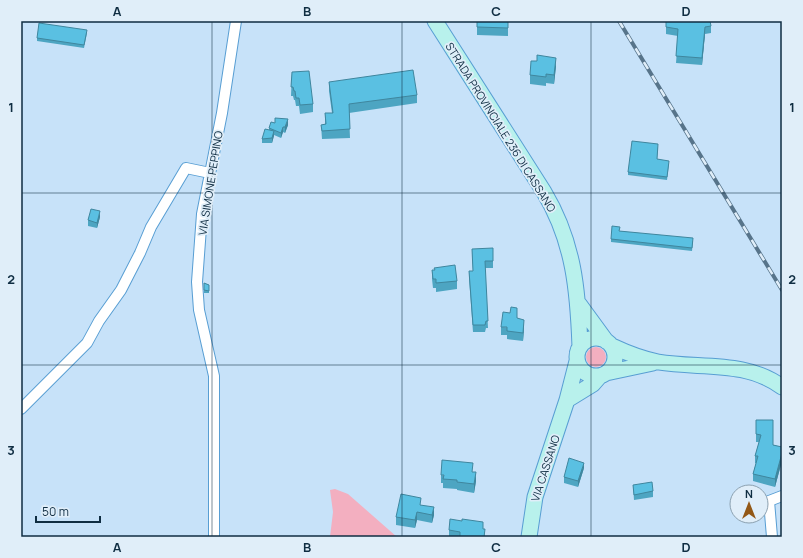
<svg xmlns="http://www.w3.org/2000/svg" width="803" height="558" viewBox="0 0 803 558" font-family="Manrope,sans-serif">
<style>
.green{fill:#f3afc0}
.lines{fill:none;stroke-linecap:round;stroke-linejoin:round}
.minor-casing{stroke:#589ed3;stroke-width:12}
.secondary-casing{stroke:#589ed3;stroke-width:17}
.minor{stroke:#fff;stroke-width:10}
.secondary{stroke:#b8f1ec;stroke-width:15}
.rail-casing{stroke:#57748a;stroke-width:4}
.rail{stroke:#e0eef9;stroke-width:2.5;stroke-dasharray:8;stroke-linecap:butt}
.wall{fill:#4da5c2}
.shaded-wall{fill:#3f869e}
.building{fill:#5ac0e2;stroke:#3f869e}
.grid{fill:none;stroke:#0f2d42;stroke-width:1;stroke-opacity:0.55}
.labels{text-anchor:middle;dominant-baseline:central;stroke-width:3.5;stroke-linejoin:round;paint-order:stroke}
.street-label{font-size:11px;fill:#0f2d42;stroke:#e0eef9}
.neatline{fill:none;stroke:#0f2d42;stroke-width:1.5}
.grid-label{font-size:13px;text-anchor:middle;font-weight:bold;fill:#0f2d42}
</style>
<rect width="100%" height="100%" fill="#c7e2f9"/>
<path class="green" d="M586 357a10 10 0 1 1 20 0a10 10 0 1 1-20 0Z
M 335,489 L 348,494 L 397,537 L 330,537 L 333,512 L 330,490 Z"/>
<g class="lines">
<defs>
<path id="minor" d="M 21,409 L 87,343 L 99,321 L 121,290 L 140,253 L 151,227 L 186,168 L 210,173
M 214,537 L 214,376 L 199,310 L 197,282 L 202,214 L 222,113 L 236,21
M 772,537 L 769,501 L 782,496"/>
<path id="secondary" d="M 435,21 L 544,192 C 574,242 578,291 580,347
M 579,304 L 606,341
M577 357a19 19 0 1 1 38 0a19 19 0 1 1-38 0Z
M 612,346 C 627,353 642,359 658,362 C 700,369 746,360 782,387
M 606,373 L 653,363
M 567,400 L 593,384 L 600,376
M 529,537 L 535,497 L 567,400 L 577,361"/>
</defs>
<use href="#minor" class="minor-casing"/>
<use href="#secondary" class="secondary-casing"/>
<use href="#minor" class="minor"/>
<use href="#secondary" class="secondary"/>
<defs>
<path id="rail" d="M 619,21 L 782,290"/>
</defs>
<use href="#rail" class="rail-casing"/>
<use href="#rail" class="rail"/>
</g>
<path class="wall" d="M 477,21 L 508,21 L 508,36 L 477,35 Z
M 711,26 L 711,33 L 705,34 L 702,65 L 676,63 L 678,36 L 666,34 L 666,27 Z
M 87,33 L 84,48 L 37,41 L 37,38 Z
M 556,66 L 554,84 L 546,83 L 546,86 L 530,84 L 530,75 Z
M 292,72 L 313,104 L 313,112 L 300,114 L 299,106 L 296,106 L 295,100 L 294,100 L 293,96 L 291,96 Z
M 329,82 L 417,95 L 417,103 L 349,113 L 350,138 L 322,139 L 321,125 L 325,124 L 325,113 L 332,113 L 329,91 Z
M 275,123 L 288,125 L 285,133 L 283,132 L 281,138 L 274,135 L 272,143 L 262,143 L 262,139 L 269,130 L 269,128 Z
M 658,147 L 657,159 L 669,164 L 667,180 L 628,175 L 628,172 Z
M 100,217 L 97,228 L 88,226 L 88,220 Z
M 620,231 L 693,241 L 692,251 L 611,242 L 611,239 Z
M 472,249 L 493,261 L 493,268 L 485,268 L 488,328 L 486,328 L 485,332 L 473,332 L 469,278 L 469,271 L 473,271 Z
M 432,270 L 457,281 L 457,289 L 436,292 L 436,288 L 433,288 L 432,279 Z
M 204,283 L 209,285 L 209,293 L 204,293 Z
M 501,327 L 524,328 L 523,341 L 507,339 L 507,335 L 501,335 Z
M 756,420 L 773,445 L 782,447 L 782,461 L 775,487 L 753,481 L 753,474 L 756,463 L 755,463 L 755,456 L 759,442 L 756,442 Z
M 584,468 L 578,487 L 564,483 L 564,477 Z
M 441,475 L 476,481 L 474,493 L 457,490 L 457,489 L 443,488 L 443,483 L 441,483 Z
M 633,485 L 653,491 L 653,497 L 634,500 Z
M 421,506 L 434,515 L 432,523 L 417,520 L 415,528 L 396,525 L 396,517 Z
M 483,529 L 485,537 L 449,537 L 449,530 Z"/>
<path class="shaded-wall" d="M 705,27 L 705,34 L 702,65 L 702,58 Z
M 556,58 L 556,66 L 554,84 L 554,75 Z
M 288,119 L 288,125 L 285,133 L 285,127 Z
M 283,127 L 283,132 L 281,138 L 281,133 Z
M 274,131 L 274,136 L 272,143 L 272,138 Z
M 100,211 L 100,217 L 97,228 L 97,223 Z
M 524,320 L 524,328 L 523,341 L 523,333 Z
M 782,453 L 782,461 L 775,487 L 775,479 Z
M 584,463 L 584,468 L 578,487 L 578,481 Z
M 476,472 L 476,481 L 474,493 L 474,484 Z
M 434,507 L 434,515 L 432,523 L 432,515 Z
M 417,512 L 417,520 L 415,528 L 415,520 Z"/>
<path class="building" d="M 477,21 L 508,21 L 508,28 L 477,27 Z
M 666,21 L 710,21 L 711,26 L 705,27 L 702,58 L 676,56 L 678,29 L 666,27 Z
M 39,23 L 87,30 L 84,45 L 37,38 Z
M 537,55 L 556,58 L 554,75 L 546,74 L 546,77 L 530,75 L 531,61 L 537,61 Z
M 413,70 L 417,95 L 349,104 L 350,129 L 322,131 L 321,125 L 326,124 L 325,113 L 333,113 L 329,82 Z
M 309,71 L 313,104 L 300,105 L 299,98 L 296,98 L 295,91 L 294,91 L 293,87 L 291,87 L 292,72 Z
M 275,118 L 288,119 L 285,127 L 283,127 L 281,133 L 269,128 L 271,122 L 275,123 Z
M 265,129 L 274,131 L 272,138 L 262,139 Z
M 632,141 L 658,144 L 657,159 L 669,161 L 667,177 L 628,172 Z
M 91,209 L 100,211 L 97,223 L 88,220 Z
M 612,226 L 620,227 L 619,231 L 693,238 L 692,248 L 611,239 Z
M 493,248 L 493,261 L 485,261 L 488,321 L 486,321 L 485,325 L 473,325 L 469,271 L 473,271 L 472,249 Z
M 455,265 L 457,281 L 436,283 L 436,279 L 433,279 L 432,270 L 435,270 L 434,268 Z
M 204,283 L 209,285 L 209,291 L 204,290 Z
M 511,307 L 517,308 L 517,318 L 524,320 L 523,333 L 507,331 L 507,327 L 501,327 L 503,312 L 510,313 Z
M 756,420 L 773,420 L 773,445 L 782,447 L 782,453 L 775,479 L 753,474 L 758,456 L 755,456 L 761,435 L 756,434 Z
M 569,458 L 584,463 L 578,481 L 564,477 Z
M 442,460 L 473,463 L 472,472 L 476,472 L 474,484 L 457,482 L 457,480 L 443,479 L 444,475 L 441,475 Z
M 652,482 L 653,491 L 634,495 L 633,485 Z
M 401,494 L 421,498 L 420,505 L 434,507 L 432,515 L 417,512 L 415,520 L 396,517 Z
M 450,519 L 462,521 L 462,519 L 483,522 L 483,529 L 485,529 L 484,537 L 460,537 L 460,532 L 449,530 Z"/>
<path class="grid" d="M 212,21 L 212,537M 402,21 L 402,537M 591,21 L 591,537M 21,193 L 782,193M 21,365 L 782,365"/>
<g class="labels">
<g class="street-label">
<text transform="translate(501 127) rotate(58)">STRADA PROVINCIALE 236 DI CASSANO</text>
<text transform="translate(210 183) rotate(-81)">VIA SIMONE PEPPINO</text>
<text transform="translate(545 468) rotate(-72)">VIA CASSANO</text>
</g>
</g>
<rect width="803" height="558" fill="none" stroke="#e0eef9" stroke-width="44"/>
<g transform="translate(749 504)"><circle r="19" fill="#e0eef9" stroke="#8ca1b0"/>
<path d="M0-3L7 15L0 10L-7 15Z" fill="#935816"/>
<text y="-6" font-size="11" font-weight="bold" text-anchor="middle" fill="#0f2d42">N</text>
</g>
<path d="M36 516v6h64v-6" fill="none" stroke="#0f2d42" stroke-width="2"/>
<text x="42" y="516" font-size="12" fill="#0f2d42" stroke="#e0eef9" stroke-width="3" paint-order="stroke">50 m</text>
<rect x="22" y="22" width="759" height="514" class="neatline"/>
<g class="grid-label">
<text x="117" y="16">A</text>
<text x="307" y="16">B</text>
<text x="496" y="16">C</text>
<text x="686" y="16">D</text>
<text x="11" y="112">1</text>
<text x="792" y="112">1</text>
<text x="11" y="284">2</text>
<text x="792" y="284">2</text>
<text x="11" y="455">3</text>
<text x="792" y="455">3</text>
<text x="117" y="552">A</text>
<text x="307" y="552">B</text>
<text x="496" y="552">C</text>
<text x="686" y="552">D</text>
</g>
</svg>
